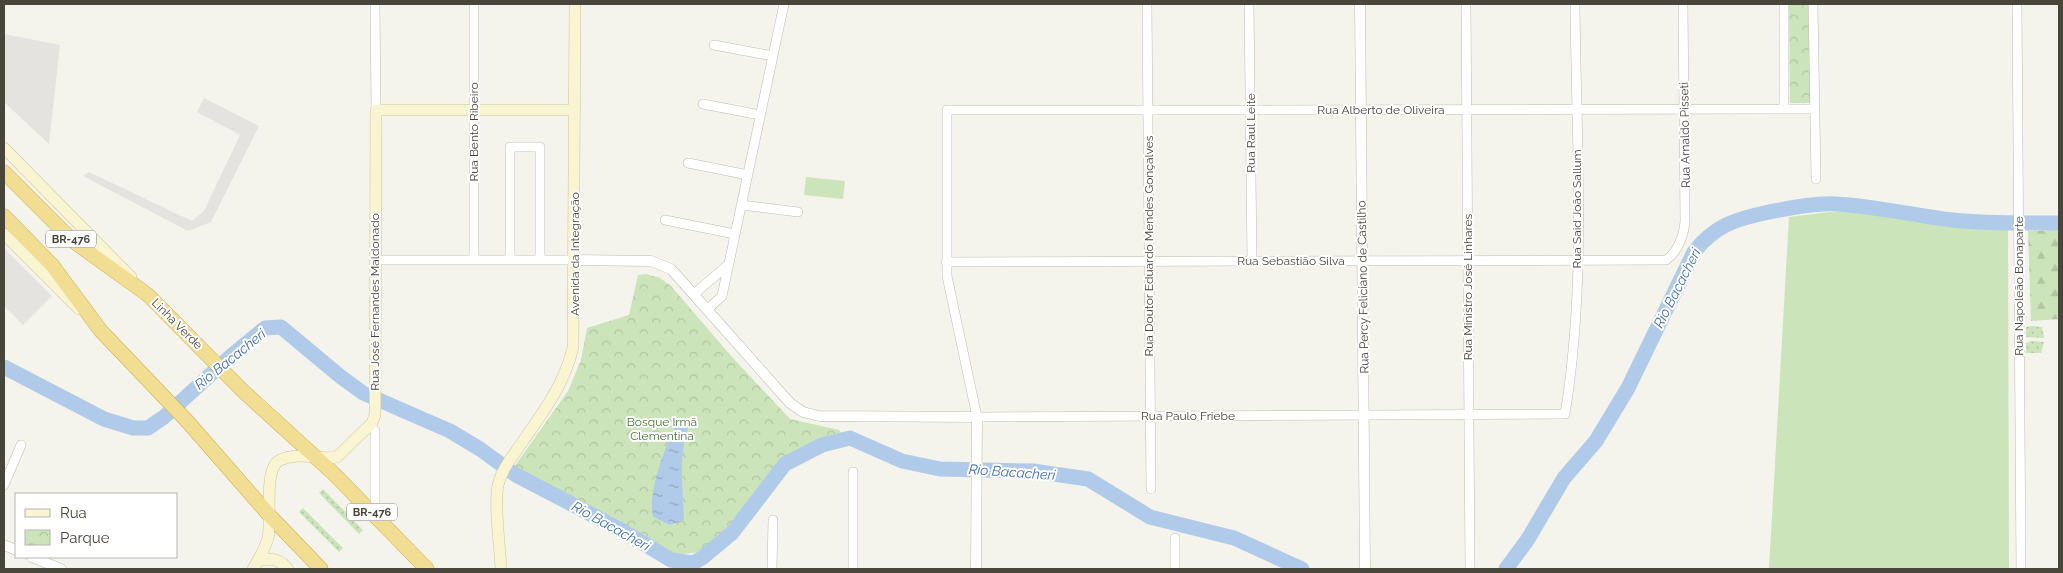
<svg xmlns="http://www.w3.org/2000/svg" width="2063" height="573" viewBox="0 0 2063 573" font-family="Raleway,sans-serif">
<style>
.grass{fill:url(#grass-dots)}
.forest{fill:url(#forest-firs)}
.park{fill:url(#park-crowns)}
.pitch{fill:#cce4ba}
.parking{fill:#e4e3e0}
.water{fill:url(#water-ripples)}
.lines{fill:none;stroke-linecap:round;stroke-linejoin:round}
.river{stroke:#b0cbea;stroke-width:15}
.minor-casing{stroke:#bfbcb0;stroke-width:10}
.tertiary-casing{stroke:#bfbcb0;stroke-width:11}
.secondary-casing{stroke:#ccc69f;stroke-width:12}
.trunk-casing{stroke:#cdad4e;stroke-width:15}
.minor{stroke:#fff;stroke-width:9}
.tertiary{stroke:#fff;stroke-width:10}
.secondary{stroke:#f9f4d2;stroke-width:11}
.trunk{stroke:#f2de92;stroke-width:14}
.labels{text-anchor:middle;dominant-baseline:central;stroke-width:4;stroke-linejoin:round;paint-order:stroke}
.shield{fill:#fff;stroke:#7f7d76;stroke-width:1}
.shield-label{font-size:11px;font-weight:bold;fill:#48453b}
.street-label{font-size:12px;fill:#48453b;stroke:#fff}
.park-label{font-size:12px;fill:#447533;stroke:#fff}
.water-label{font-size:14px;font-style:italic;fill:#3e70aa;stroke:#fff}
</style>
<defs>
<pattern id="grass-dots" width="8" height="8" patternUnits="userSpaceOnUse" patternTransform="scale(1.25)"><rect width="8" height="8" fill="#cce4ba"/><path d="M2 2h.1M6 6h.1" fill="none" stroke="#b1c5a1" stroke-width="1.8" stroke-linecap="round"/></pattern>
<pattern id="forest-firs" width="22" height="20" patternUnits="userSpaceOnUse" patternTransform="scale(1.25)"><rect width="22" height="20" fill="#cce4ba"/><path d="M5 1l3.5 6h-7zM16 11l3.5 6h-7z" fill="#b1c5a1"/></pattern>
<pattern id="park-crowns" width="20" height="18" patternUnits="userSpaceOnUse" patternTransform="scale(1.25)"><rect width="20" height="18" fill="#cce4ba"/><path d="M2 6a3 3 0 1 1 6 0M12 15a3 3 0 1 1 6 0" fill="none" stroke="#b1c5a1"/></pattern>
<pattern id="water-ripples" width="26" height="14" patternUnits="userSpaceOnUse" patternTransform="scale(1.25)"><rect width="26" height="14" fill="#b0cbea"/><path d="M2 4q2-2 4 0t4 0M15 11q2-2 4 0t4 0" fill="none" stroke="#91a7bf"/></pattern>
</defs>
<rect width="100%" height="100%" fill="#f4f3ec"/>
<path class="grass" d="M 2031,326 L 2042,327 L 2044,338 L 2026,337 L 2026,327 Z
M 2031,341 L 2044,342 L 2041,353 L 2026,353 L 2026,343 Z
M 323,489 L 363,530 L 359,534 L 319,493 Z
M 303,508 L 343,548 L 339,552 L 299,512 Z"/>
<path class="forest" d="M 2059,230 L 2059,319 L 2031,321 L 2028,231 Z"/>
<path class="park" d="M 1789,4 L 1810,4 L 1810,103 L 1790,103 Z
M 646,274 L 660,278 L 671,286 L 732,357 L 790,419 L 839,430 L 846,438 L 821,443 L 784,464 L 730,526 L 701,552 L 676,555 L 624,523 L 514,467 L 568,391 L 581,360 L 587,328 L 629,315 L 638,275 Z"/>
<path class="pitch" d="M 806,177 L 845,181 L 843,199 L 804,195 Z
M 1830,212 L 1879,212 L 1929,223 L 2008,228 L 2009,569 L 1769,569 L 1789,217 Z"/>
<path class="parking" d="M 4,34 L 60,45 L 49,144 L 4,102 Z
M 204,98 L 259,126 L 211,222 L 188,231 L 83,176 L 89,172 L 192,221 L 204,211 L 240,135 L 197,112 Z
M 4,248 L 52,296 L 23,325 L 4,306 Z"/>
<path class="water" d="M 691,420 C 677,453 683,485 684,520 L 670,525 L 653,517 C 647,492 666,445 677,422 Z"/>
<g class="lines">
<path class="river" d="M 4,367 L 104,419 L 133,428 L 148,428 L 164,417 L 231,356 L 265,328 L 281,327 L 341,377 L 363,393 L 450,431 L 480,449 L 516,475 L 623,531 L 671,560 L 693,563 L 702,558 L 732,533 L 785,464 L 822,445 L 850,438 L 902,461 L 940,469 L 1033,471 L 1088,479 L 1150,517 L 1234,538 L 1302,569
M 1506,569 L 1528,539 L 1564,478 L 1596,441 L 1628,388 L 1694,252 C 1715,225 1736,219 1769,212 C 1791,208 1814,203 1836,204 C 1876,206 1914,216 1953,220 C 1988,224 2024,223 2059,223"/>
<defs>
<path id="minor" d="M 375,4 L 376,110
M 474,4 L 474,260
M 1147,4 L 1151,489
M 1249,4 L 1252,261
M 1466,4 L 1470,569
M 1575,4 C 1576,139 1587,280 1565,414 L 977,417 L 947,276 L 947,110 C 1236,110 1526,110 1815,109
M 1784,4 L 1784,109
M 1813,4 L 1816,179
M 2017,4 L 2021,569
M 714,45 L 773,56
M 703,104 L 760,115
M 688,163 L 748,175
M 741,205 L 798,212
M 665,220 L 735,234
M 375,260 L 575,260
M 510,260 L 510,147 L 540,147 L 540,260
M 946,262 L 1666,260 C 1678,252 1684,235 1685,221 L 1683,4
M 694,294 L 729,264
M 708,309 L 722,296 L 784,4
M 375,431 L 375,516
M 4,485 L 21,445
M 772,569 L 773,520
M 853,569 L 853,472
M 1175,569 L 1175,538"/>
<path id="tertiary" d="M 1360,4 L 1365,569
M 575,260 L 651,261 L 671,269 L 790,403 L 803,412 L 819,416 L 977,417 L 976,569
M 4,545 L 16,550
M 32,557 L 61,569"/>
<path id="secondary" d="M 4,148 L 131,277
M 4,234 L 79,309
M 258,561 C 270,557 280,559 288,569
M 253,569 C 259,559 265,549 268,538 C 272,520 263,468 280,460 C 299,451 318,461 337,457 L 372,423 L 375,415 L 376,110 L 575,110
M 501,569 C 500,546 494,506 498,485 C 502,468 514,455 523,441 C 544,411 565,383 573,347 L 575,4"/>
<path id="trunk" d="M 4,172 L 73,241 L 148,295 L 243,391 L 334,474 L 427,569
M 4,216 L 52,265 L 101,331 L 187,421 L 270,516 L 321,569"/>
</defs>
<use href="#minor" class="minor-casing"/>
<use href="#tertiary" class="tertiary-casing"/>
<use href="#secondary" class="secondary-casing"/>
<use href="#trunk" class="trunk-casing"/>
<use href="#minor" class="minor"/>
<use href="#tertiary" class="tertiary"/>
<use href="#secondary" class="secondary"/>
<use href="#trunk" class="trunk"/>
</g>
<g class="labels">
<g class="shield">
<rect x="46" y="230.5" width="50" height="17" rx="4"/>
<rect x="347" y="503.5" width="50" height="17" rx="4"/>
</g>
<g class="shield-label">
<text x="71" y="239">BR-476</text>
<text x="372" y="512">BR-476</text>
</g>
<g class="street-label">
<text x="1381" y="110">Rua Alberto de Oliveira</text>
<text transform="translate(474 132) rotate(-90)">Rua Bento Ribeiro</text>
<text transform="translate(1251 133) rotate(-90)">Rua Raul Leite</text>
<text transform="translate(1685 135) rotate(-91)">Rua Arnaldo Pisseti</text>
<text transform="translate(1577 209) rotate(-90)">Rua Said João Sallum</text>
<text transform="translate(1149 246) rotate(-90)">Rua Doutor Eduardo Mendes Gonçalves</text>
<text transform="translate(575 254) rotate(-90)">Avenida da Integração</text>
<text x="1291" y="261">Rua Sebastião Silva</text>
<text transform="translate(2019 286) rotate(-90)">Rua Napoleão Bonaparte</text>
<text transform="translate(1363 287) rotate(-91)">Rua Percy Feliciano de Castilho</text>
<text transform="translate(1468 287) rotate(-90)">Rua Ministro José Linhares</text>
<text transform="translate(375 302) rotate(-90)">Rua José Fernandes Maldonado</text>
<text transform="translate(177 324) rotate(45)">Linha Verde</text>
<text x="1188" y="416">Rua Paulo Friebe</text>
</g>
<g class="park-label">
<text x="662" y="422">Bosque Irmã<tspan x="662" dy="14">Clementina</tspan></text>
</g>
<g class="water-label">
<text transform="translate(1677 288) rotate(-63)">Rio Bacacheri</text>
<text transform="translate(230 359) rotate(-39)">Rio Bacacheri</text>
<text transform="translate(1012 472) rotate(4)">Rio Bacacheri</text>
<text transform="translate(611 526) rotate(29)">Rio Bacacheri</text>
</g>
</g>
<rect width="2063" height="573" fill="none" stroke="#48453b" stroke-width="10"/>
<rect x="15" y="493" width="162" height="65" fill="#ffffff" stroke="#b6b5b1"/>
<rect x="25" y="509" width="25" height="8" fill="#f9f4d2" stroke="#b6b5b1"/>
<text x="60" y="518" font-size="15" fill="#48453b">Rua</text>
<rect x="25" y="530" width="25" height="15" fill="url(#park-crowns)" stroke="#b6b5b1"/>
<text x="60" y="543" font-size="15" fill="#48453b">Parque</text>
</svg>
